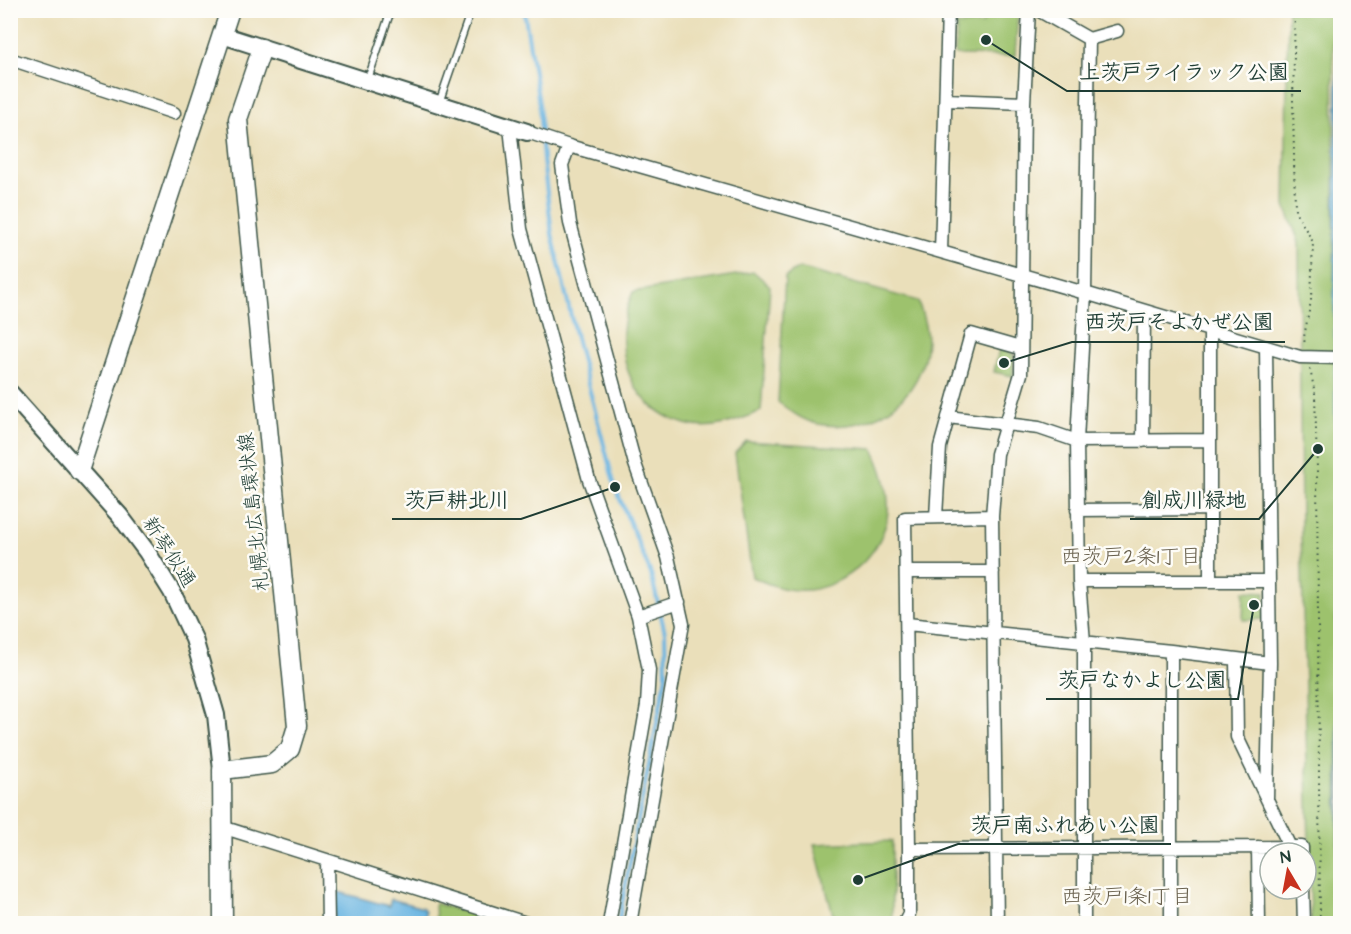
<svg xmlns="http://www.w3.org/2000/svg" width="1351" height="934" viewBox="0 0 1351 934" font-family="'Architects Daughter','Klee One',sans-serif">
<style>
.green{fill:#9dc26d;stroke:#5e8050;stroke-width:1.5}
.water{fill:#68b4e1;stroke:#44788a;stroke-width:1.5}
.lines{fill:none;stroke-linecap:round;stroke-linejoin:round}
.stream{stroke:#68b4e1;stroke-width:4}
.lane-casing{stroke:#3d5548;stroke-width:9}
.street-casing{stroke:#3d5548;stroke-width:15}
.secondary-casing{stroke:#3d5548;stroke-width:20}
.primary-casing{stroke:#3d5548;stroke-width:21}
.path{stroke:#3d5548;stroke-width:2;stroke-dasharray:1.5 4.5;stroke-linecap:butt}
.lane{stroke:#fff;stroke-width:6}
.street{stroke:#fff;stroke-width:12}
.secondary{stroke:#fff;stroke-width:16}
.primary{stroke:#fff;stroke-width:18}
.labels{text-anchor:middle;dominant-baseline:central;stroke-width:5;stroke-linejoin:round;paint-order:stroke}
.street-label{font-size:20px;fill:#1f3d34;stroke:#fdfcf7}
.neighbourhood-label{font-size:21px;fill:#69614e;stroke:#fdfcf7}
.leader{fill:none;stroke:#1f3d34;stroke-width:2}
.callout-dot{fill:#1f3d34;stroke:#fdfcf7;stroke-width:2}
.callout-label{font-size:21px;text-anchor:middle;font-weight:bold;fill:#1f3d34;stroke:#fdfcf7;stroke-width:5;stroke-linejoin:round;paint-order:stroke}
</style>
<rect width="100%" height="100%" fill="#fdfcf7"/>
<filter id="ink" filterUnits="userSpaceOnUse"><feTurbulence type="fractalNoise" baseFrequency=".0167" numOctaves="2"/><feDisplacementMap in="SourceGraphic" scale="12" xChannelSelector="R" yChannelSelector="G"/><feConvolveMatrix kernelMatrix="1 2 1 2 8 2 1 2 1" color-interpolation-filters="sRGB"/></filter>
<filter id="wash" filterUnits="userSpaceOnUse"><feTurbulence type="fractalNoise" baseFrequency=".008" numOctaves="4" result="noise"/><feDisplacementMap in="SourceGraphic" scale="24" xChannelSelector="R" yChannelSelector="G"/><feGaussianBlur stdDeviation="1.35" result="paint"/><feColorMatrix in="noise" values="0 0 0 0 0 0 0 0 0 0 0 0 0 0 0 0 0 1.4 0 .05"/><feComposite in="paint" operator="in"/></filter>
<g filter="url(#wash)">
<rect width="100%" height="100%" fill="#eadfba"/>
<path class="green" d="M 983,11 L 1018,11 L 1015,56 L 955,55 L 957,25 L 983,24 Z
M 1288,11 L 1333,11 L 1338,923 L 1311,923 L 1301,532 L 1299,242 L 1285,206 Z
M 799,268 L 918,301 C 922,313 927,327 927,341 C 924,398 872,434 818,424 C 803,421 790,411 778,402 L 785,277 Z
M 754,272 L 770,286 L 761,411 C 738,421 710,432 685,424 C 625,406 610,344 633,292 Z
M 999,349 L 1013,354 L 1013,376 L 994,372 Z
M 746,441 L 873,449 C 883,469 889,488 888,511 C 885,554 839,594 795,590 C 780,589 766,583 752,577 L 735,453 Z
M 1244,591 L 1265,592 L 1264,619 L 1243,620 Z
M 892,841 L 892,920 L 888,923 L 863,923 L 833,915 L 814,844 Z
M 435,903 L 499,923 L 436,923 Z"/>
<path class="water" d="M 1340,10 L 1340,924 L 1334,300 L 1338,11 Z
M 335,891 L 389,906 L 391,899 L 423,908 L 425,912 L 425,923 L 334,923 Z"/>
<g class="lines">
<path class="stream" d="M 524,10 L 539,104 L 543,160 L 552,234 L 576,338 L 615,487 L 651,574 L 665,633 L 666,676 L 618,924"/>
</g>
</g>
<g filter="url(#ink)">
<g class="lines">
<defs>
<path id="lane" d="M 368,79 L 391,10
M 439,103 L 471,10"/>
<path id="street" d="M 1038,10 L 1089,39 L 1085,293 L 1077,441 L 1079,581 L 1084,642 L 1084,924
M 1089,39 L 1117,31
M 10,59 L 174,113
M 946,100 L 1024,103
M 510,127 L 521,229 L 589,480 L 638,616 L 649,670 L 647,705 L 609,924
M 527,132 L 569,146 L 1085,293 L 1300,357 L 1340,358
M 569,146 L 562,165 L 570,223 L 635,464 L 668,557 L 683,624 L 630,924
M 941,252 L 948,10
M 1266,347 L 1270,663 L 1267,799
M 948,417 L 1039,428 L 1077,441 L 1210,440
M 1143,441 L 1144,312
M 1077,510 L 1210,509
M 992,516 L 997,454 L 1021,374 L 1024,103 L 1029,10
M 936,517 L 940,447 L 971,334 L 1020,348
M 906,572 L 993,572
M 1210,580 L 1210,331
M 1079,581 L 1269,581
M 638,616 L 679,602
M 907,624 L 1171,651 L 1270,663
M 1171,651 L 1171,924
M 1236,659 L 1237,737 L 1290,847
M 222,827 L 529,924
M 1258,847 L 1259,924
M 909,849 L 1302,847 L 1302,853
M 327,860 L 328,924
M 1303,889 L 1304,924
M 904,924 L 909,914 L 909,849 L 905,518 L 992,516 L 997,924"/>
<path id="secondary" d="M 222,35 L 527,132
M 10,393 L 120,516 L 147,552 L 172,592 L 194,639 L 216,715 L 222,770"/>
<path id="primary" d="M 79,471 L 230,10
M 223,924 L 222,770 L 272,764 L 290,749 L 297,726 L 238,119 L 262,48"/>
</defs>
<use href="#lane" class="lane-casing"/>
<use href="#street" class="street-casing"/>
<use href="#secondary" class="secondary-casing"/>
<use href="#primary" class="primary-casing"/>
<path class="path" d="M 1295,10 L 1293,100 L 1295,211 L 1313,242 L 1311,301 L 1304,337 L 1305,346
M 1310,369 L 1315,393 L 1317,469 L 1320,924"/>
<use href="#lane" class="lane"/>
<use href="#street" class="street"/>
<use href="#secondary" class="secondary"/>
<use href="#primary" class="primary"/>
</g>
</g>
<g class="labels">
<g class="street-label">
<text transform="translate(254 512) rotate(-96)">札幌北広島環状線</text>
<text transform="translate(169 552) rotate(57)">新琴似通</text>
</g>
<g class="neighbourhood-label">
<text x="1131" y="556">西茨戸2条1丁目</text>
<text x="1127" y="896">西茨戸1条1丁目</text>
</g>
</g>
<path class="leader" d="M986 40L1067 91H1301M1004 363L1072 342H1285M615 487L521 519H392M1318 449L1259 519H1130M1254 605L1238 699H1046M858 880L958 844H1171"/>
<g class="callout-dot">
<circle cx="986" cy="40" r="6"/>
<circle cx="1004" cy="363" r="6"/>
<circle cx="615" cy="487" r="6"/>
<circle cx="1318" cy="449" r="6"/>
<circle cx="1254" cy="605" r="6"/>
<circle cx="858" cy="880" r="6"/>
</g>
<g class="callout-label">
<text x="1184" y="79">上茨戸ライラック公園</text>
<text x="1179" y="329">西茨戸そよかぜ公園</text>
<text x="457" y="507">茨戸耕北川</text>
<text x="1194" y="507">創成川緑地</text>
<text x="1142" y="687">茨戸なかよし公園</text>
<text x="1065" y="832">茨戸南ふれあい公園</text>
</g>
<rect width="1351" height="934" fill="none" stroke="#fdfcf7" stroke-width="36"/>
<g transform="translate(1288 871) rotate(350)"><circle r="28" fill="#fdfcf7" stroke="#a4b0a9" stroke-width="1.5"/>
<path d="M0-4.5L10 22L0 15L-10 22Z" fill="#c8321e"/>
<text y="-9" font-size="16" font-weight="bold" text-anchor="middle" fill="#1f3d34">N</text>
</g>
</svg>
